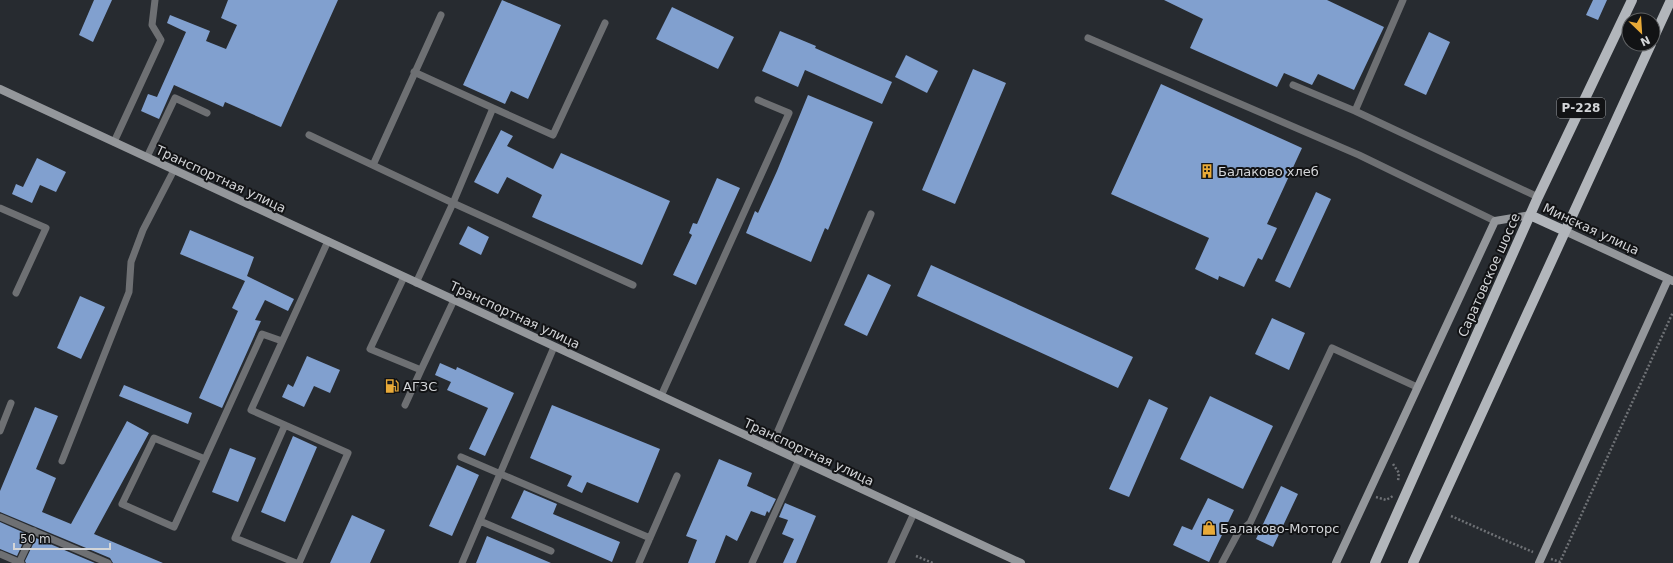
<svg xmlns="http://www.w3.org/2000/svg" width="1673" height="563" viewBox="0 0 1673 563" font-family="'DejaVu Sans',sans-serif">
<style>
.building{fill:#81a0cf}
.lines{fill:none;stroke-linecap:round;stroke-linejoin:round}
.path{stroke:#6f7276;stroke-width:2.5;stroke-dasharray:2 2;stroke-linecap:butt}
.service{stroke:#6e7073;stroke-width:7}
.secondary{stroke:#94979b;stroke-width:8}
.primary{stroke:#b2b6bb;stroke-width:10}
.labels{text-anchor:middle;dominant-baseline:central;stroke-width:4;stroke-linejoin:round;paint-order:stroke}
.shield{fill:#121315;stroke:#999b9e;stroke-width:1}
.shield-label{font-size:12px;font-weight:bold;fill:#d3d5d8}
.poi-label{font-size:13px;fill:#d3d5d8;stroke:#121315;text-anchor:start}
.street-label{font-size:13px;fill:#d3d5d8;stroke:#121315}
</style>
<rect width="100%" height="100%" fill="#272b30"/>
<path class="building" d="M 94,0 L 112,0 L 93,42 L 79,35 Z
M 228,0 L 338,0 L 281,127 L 225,102 L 223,107 L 174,85 L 159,119 L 141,111 L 148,94 L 157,97 L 186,32 L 167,23 L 170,15 L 210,31 L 206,41 L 226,49 L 237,25 L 221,18 Z
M 502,0 L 561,25 L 528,99 L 511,91 L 505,104 L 463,85 Z
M 1164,0 L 1327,0 L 1384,27 L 1354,90 L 1318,74 L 1312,85 L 1284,73 L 1277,87 L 1190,48 L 1203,19 Z
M 1593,0 L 1607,0 L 1598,20 L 1586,15 Z
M 672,7 L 734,37 L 718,69 L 656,39 Z
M 780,31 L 816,46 L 815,48 L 892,82 L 882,104 L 805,70 L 798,87 L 762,71 Z
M 1429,32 L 1450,42 L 1426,95 L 1404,85 Z
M 906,55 L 938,71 L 927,93 L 895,77 Z
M 973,69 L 1006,83 L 955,204 L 922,190 Z
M 1161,84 L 1302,148 L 1267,224 L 1277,228 L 1262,260 L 1258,258 L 1244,287 L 1219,276 L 1218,280 L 1195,269 L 1209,238 L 1111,194 Z
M 808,95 L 873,122 L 828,230 L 825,228 L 811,262 L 746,233 L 755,211 L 758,213 L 777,171 Z
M 501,130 L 513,136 L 507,146 L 553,169 L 561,153 L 670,201 L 642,265 L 532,217 L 542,195 L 507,177 L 498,194 L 474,182 Z
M 37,158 L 66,172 L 56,192 L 40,185 L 32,203 L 12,194 L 16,184 L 23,187 Z
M 717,178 L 740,188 L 696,285 L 673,275 L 692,235 L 689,233 L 693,223 L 697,224 Z
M 1316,192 L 1331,199 L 1290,288 L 1275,281 Z
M 468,226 L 489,237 L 481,255 L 459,244 Z
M 190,230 L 254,257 L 247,276 L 294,299 L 288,311 L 265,300 L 255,320 L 261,321 L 222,408 L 199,398 L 238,311 L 232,308 L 245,281 L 180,254 Z
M 931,265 L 1133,357 L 1118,388 L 917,296 Z
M 868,274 L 891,285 L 867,336 L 844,325 Z
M 80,296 L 105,307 L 81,359 L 57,348 Z
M 1272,318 L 1305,333 L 1289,370 L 1255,354 Z
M 307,356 L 340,370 L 330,393 L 314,386 L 304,407 L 282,397 L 288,384 L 293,387 Z
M 440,363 L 456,370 L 457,367 L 514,393 L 485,456 L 469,449 L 488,408 L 447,390 L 451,382 L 435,375 Z
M 124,385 L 192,413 L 188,424 L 119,396 Z
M 1210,396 L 1273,426 L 1243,489 L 1180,459 Z
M 1149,399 L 1168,408 L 1129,497 L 1109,489 Z
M 552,405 L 660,449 L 638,503 L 587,482 L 582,493 L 567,486 L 572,476 L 530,458 Z
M 35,407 L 58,416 L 36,469 L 56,478 L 42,512 L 71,524 L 127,421 L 149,433 L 94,534 L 163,563 L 113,563 L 110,558 L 0,512 L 0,491 Z
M 293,436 L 317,447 L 285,522 L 261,512 Z
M 230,448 L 256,458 L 238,502 L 212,492 Z
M 719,459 L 752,473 L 747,486 L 776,499 L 769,513 L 767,511 L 765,516 L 751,511 L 737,541 L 726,535 L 715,563 L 688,563 L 697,540 L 686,536 Z
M 457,465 L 479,475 L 452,536 L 429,526 Z
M 1281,486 L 1298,494 L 1273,547 L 1256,539 Z
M 524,490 L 557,504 L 553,514 L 620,542 L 612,562 L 511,518 Z
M 1208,498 L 1234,510 L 1209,562 L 1173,545 L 1182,526 L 1192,530 Z
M 785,503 L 816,516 L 796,563 L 783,563 L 794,539 L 782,534 L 788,520 L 779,517 Z
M 352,515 L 385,530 L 370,563 L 330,563 Z
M 0,522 L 27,534 L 17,556 L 0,549 Z
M 487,536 L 551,563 L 476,563 Z
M 36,538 L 95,563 L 26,563 L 25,561 Z"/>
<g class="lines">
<path class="path" d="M 1393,464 L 1399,473 L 1398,481
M 1376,497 L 1386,500 L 1393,496
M 1451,516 L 1507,541 L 1533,552
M 916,556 L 933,563
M 1551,559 L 1560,562 L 1673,312"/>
<path class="service" d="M 1088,38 L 1359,155 L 1495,221
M 414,72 L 493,108
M 1293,85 L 1355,111 L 1538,197
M 1355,111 L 1403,0
M 309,135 L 453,203 L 493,108 L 553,135 L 605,23
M 114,142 L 161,40 L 152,25 L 155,0
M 147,157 L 175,98 L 207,113
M 373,165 L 441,15
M 0,208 L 46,228 L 16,293
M 404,277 L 370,349 L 421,370 L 454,300
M 416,283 L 453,203 L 633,285
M 661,396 L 789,113 L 758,100
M 405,405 L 421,370
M 285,425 L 235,538 L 296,563
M 0,431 L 11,403
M 771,447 L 871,214
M 461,457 L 650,538
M 205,459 L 174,527 L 122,504 L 154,438 L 205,459 L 262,334 L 282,341
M 62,461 L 129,292 L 131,262 L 143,230 L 174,170
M 0,517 L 108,563
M 480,521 L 551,551
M 0,554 L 21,563
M 19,563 L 34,531
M 299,563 L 348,453 L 251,410 L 328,241
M 462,563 L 554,347
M 639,563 L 677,476
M 752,563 L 799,460
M 891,563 L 914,513
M 1222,563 L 1238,533 L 1250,523 L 1332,348 L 1417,387"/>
<path class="secondary" d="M 0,89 L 1021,563
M 1565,231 L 1673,281
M 1336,563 L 1495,221 L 1530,215
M 1539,563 L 1668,279"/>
<path class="primary" d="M 1653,39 L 1671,0
M 1530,215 L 1565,231
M 1375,563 L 1538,197 L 1632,0
M 1413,563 L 1651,44"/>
</g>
<defs>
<symbol id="building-bare" viewBox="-9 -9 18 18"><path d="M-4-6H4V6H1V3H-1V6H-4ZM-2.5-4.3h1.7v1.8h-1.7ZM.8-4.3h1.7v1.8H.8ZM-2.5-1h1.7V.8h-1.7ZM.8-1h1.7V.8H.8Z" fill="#e9aa38" stroke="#121315" stroke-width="2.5" paint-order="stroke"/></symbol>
<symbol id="fuel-bare" viewBox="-9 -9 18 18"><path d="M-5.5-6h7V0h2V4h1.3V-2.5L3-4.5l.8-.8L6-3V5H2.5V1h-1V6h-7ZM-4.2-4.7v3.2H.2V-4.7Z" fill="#e9aa38" stroke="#121315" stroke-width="2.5" paint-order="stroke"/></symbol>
<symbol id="shop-bare" viewBox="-9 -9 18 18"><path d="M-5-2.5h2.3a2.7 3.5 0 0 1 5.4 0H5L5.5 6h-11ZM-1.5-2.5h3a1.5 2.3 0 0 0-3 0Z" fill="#e9aa38" stroke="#121315" stroke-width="2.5" paint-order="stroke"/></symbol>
</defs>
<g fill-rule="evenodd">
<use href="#building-bare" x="1197" y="161" width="20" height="20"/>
<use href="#fuel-bare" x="382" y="376" width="20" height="20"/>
<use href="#shop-bare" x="1199" y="518" width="20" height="20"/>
</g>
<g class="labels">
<rect class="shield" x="1557" y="98" width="48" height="20" rx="3"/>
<g class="shield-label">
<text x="1581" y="108">Р-228</text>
</g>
<g class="poi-label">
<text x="1218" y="171">Балаково хлеб</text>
<text x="403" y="386">АГЗС</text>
<text x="1220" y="528">Балаково-Моторс</text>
</g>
<g class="street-label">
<text transform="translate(221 179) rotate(25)">Транспортная улица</text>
<text transform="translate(1591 229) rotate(25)">Минская улица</text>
<text transform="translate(1489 275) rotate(-66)">Саратовское шоссе</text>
<text transform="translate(515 315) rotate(25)">Транспортная улица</text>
<text transform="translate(809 452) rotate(25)">Транспортная улица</text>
</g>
</g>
<g transform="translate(1641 32) rotate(155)"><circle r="19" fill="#121315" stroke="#5f6163"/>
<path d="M0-3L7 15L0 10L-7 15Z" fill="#e9aa38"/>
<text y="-6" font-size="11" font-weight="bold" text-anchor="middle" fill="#d3d5d8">N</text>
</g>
<path d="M14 543v6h96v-6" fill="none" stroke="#d3d5d8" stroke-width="2"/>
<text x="20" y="543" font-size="12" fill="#d3d5d8" stroke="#121315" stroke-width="3" paint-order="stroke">50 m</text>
</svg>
